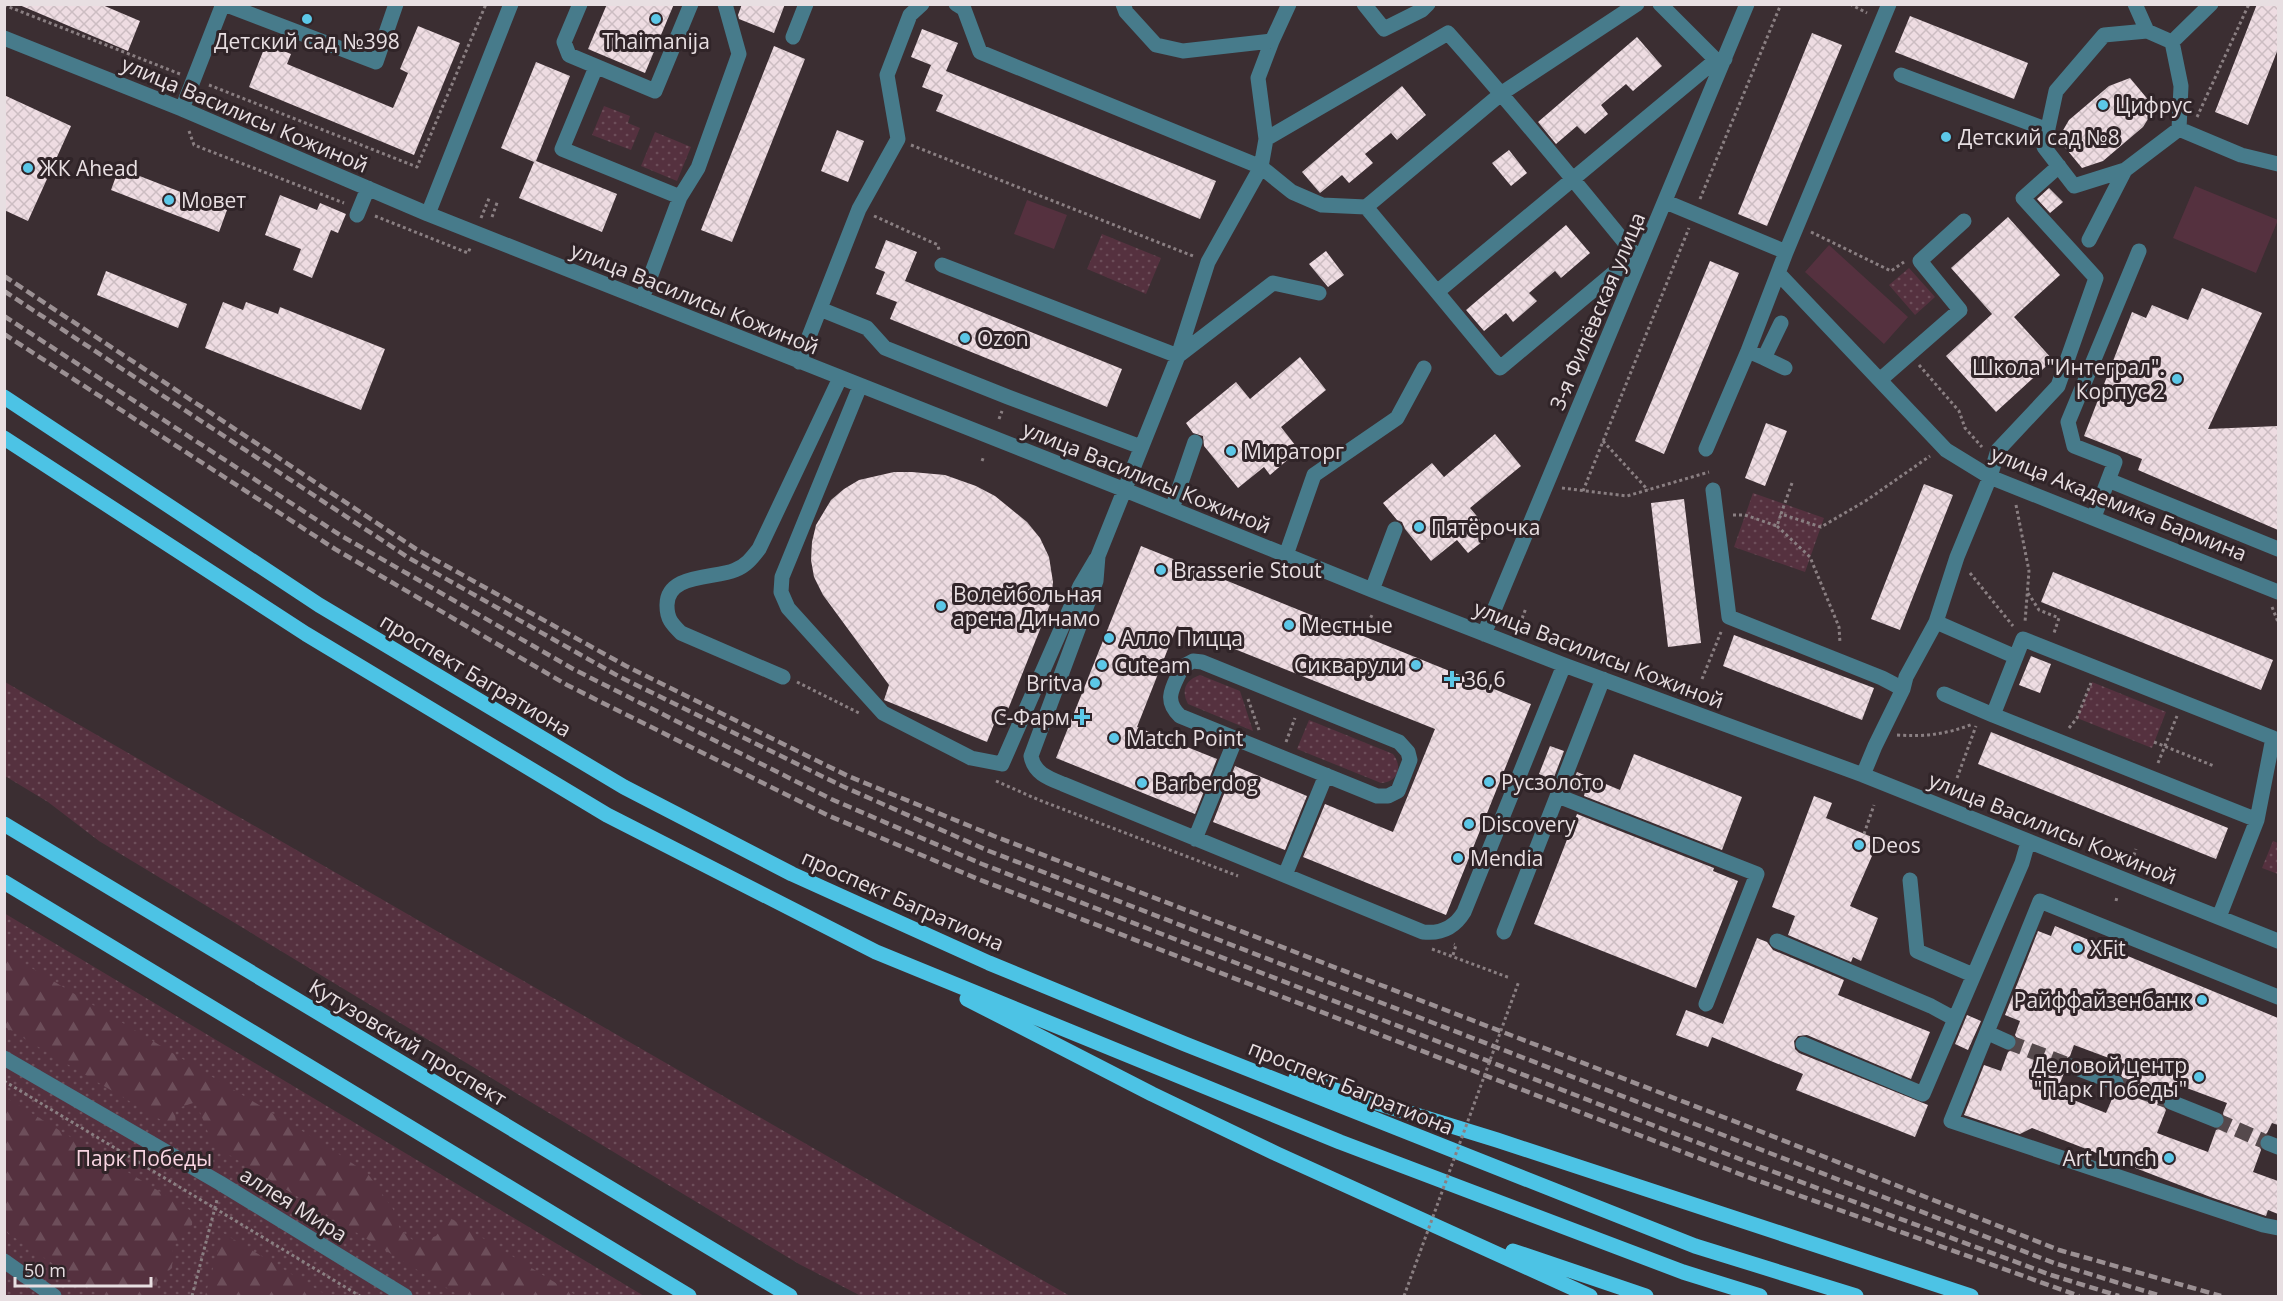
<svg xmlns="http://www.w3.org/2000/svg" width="2283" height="1301" viewBox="0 0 2283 1301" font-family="'Open Sans',sans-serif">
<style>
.grass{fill:url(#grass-dots)}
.forest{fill:url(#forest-firs)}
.garden{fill:#55313f}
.building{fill:url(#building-cross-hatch);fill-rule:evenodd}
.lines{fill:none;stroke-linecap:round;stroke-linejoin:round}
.minor-tunnel{stroke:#55494c;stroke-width:15;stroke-dasharray:15 8;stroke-linecap:butt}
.path{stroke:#8a7f82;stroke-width:3;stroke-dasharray:3 3;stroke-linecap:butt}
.minor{stroke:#477b8b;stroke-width:15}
.major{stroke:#4cc3e5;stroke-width:15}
.rail{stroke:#9b9093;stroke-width:4.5;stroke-dasharray:9 4.5;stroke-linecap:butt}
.path-bridge{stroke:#8a7f82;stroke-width:3;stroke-dasharray:3 3;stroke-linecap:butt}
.poi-dot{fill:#5cc7e7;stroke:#302428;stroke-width:2}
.labels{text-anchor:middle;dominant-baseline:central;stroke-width:6;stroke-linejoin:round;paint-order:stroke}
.poi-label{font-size:21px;fill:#e8dfe2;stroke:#302428;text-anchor:start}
.street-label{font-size:21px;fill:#e8dfe2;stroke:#302428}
.park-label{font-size:21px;fill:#f9d5e2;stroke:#302428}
</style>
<defs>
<pattern id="grass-dots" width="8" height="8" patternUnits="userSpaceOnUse" patternTransform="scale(1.5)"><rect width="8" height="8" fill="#55313f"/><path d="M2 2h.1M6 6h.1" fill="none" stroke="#6d4e5a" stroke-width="1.8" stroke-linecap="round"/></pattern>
<pattern id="forest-firs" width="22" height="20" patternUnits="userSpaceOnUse" patternTransform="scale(1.5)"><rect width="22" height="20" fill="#55313f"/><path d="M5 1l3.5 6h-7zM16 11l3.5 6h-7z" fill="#6d4e5a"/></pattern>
<pattern id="building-cross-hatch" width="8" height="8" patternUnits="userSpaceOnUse" patternTransform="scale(1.5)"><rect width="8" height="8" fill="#eedce2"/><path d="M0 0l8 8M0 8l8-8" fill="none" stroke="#ccbdc2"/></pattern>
</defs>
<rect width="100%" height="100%" fill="#3b2e32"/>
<path class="grass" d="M 604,106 L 630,116 L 628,123 L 640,128 L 631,150 L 592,135 Z
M 655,132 L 691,147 L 677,181 L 641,166 Z
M 1102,234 L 1161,258 L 1146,294 L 1087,269 Z
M 1909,268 L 1935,297 L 1915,315 L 1889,285 Z
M 1753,493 L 1824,518 L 1805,572 L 1734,547 Z
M 1200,675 L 1240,691 L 1253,731 L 1188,704 C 1181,691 1185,680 1200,675 Z
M 5,682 L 1070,1296 L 861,1296 L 799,1264 L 99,841 L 48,802 L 5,776 Z
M 2092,682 L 2166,712 L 2152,748 L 2077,718 Z
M 1309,720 L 1393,754 C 1403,767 1398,782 1381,783 L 1297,749 Z
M 2273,841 L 2278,843 L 2278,874 L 2262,868 Z
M 4,913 L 644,1296 L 5,1296 Z"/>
<path class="forest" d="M 5,952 L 327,1146 L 368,1174 L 393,1209 L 400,1229 L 416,1243 L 436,1236 L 450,1218 L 577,1296 L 460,1296 L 226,1153 L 211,1140 L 196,1102 L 175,1109 L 176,1129 L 5,1027 Z
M 5,1097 L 193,1212 L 192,1225 L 186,1230 L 173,1246 L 172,1268 L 157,1282 L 157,1296 L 100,1296 L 5,1231 Z
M 223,1233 L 328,1296 L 205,1296 Z"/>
<path class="garden" d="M 2195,186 L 2278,220 L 2256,273 L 2173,238 Z
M 1027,200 L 1067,215 L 1054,249 L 1014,234 Z
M 1829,245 L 1908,317 L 1884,344 L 1805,272 Z"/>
<path class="building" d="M 17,4 L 100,4 L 140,21 L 128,51 Z
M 607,4 L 674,4 L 645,73 L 588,49 Z
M 742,4 L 785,4 L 774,33 L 739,19 L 738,15 Z
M 2257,4 L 2278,4 L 2278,49 L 2248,125 L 2215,112 Z
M 1910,16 L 2028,63 L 2014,99 L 1895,52 Z
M 418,26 L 460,43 L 414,155 L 249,87 L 266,44 L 291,54 L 287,64 L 393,108 L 408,73 L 400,69 Z
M 922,29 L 958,43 L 946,71 L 1216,181 L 1200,219 L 936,111 L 943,95 L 922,87 L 931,65 L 911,57 Z
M 1812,33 L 1842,45 L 1767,226 L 1738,214 Z
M 1637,37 L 1662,66 L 1633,91 L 1626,84 L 1601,105 L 1608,114 L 1585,134 L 1577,126 L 1556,144 L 1538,122 Z
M 774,46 L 805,59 L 732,242 L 701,230 Z
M 536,62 L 570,76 L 536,161 L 617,194 L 602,232 L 519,198 L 534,162 L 501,148 Z
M 2130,78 L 2155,108 L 2143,127 L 2103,161 L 2082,168 L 2058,139 L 2069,120 L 2109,86 Z
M 1402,86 L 1426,115 L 1397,140 L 1391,133 L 1365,154 L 1373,163 L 1349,183 L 1342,175 L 1320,193 L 1302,172 Z
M 4,95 L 71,126 L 28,221 L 4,210 Z
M 837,130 L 864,141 L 848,182 L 821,171 Z
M 1509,150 L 1527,173 L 1511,186 L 1492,163 Z
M 119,168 L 227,210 L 219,232 L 111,190 Z
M 2049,188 L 2063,202 L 2050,213 L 2037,199 Z
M 280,195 L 317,210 L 320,203 L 346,214 L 338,233 L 331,230 L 312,278 L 293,270 L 301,249 L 265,235 Z
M 2008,217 L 2060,275 L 2014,317 L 2053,360 L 1996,412 L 1946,356 L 1992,314 L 1951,268 Z
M 1566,225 L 1590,253 L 1561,278 L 1555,271 L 1529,293 L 1537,301 L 1513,322 L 1506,313 L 1484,331 L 1466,310 Z
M 886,240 L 917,252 L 905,281 L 1122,369 L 1107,407 L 890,319 L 897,302 L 876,294 L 885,272 L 875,268 Z
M 1326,251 L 1344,275 L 1328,287 L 1309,264 Z
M 1710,261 L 1739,273 L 1664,454 L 1635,441 Z
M 106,271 L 187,304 L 178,328 L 97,295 Z
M 2202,288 L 2262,313 L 2208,429 L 2278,426 L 2278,530 L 2138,470 L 2142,459 L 2084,436 L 2132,312 L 2146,318 L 2152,305 L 2188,320 Z
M 223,302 L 243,310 L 246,302 L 278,314 L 280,307 L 385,349 L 361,410 L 205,348 Z
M 1300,357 L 1326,390 L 1281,427 L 1299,450 L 1270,475 L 1264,467 L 1238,488 L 1204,446 L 1203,436 L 1193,433 L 1186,423 L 1236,382 L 1250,399 Z
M 1766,423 L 1787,431 L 1765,486 L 1745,478 Z
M 1495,434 L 1521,466 L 1470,508 L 1492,534 L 1468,553 L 1457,540 L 1431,561 L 1405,529 L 1402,522 L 1397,520 L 1383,503 L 1432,463 L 1444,477 Z
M 894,472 L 912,472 L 945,475 L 976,486 L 995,496 L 1027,522 L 1040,538 L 1049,557 L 1053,582 L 1051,602 L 1005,717 L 998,714 L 987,742 L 884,700 L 889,685 L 823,595 L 814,577 L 811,560 L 812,542 L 816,525 L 831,500 L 844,489 L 859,480 Z
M 1924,484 L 1953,495 L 1900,630 L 1871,619 Z
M 1684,499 L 1701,643 L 1668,647 L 1651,503 Z
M 1141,546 L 1531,704 L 1446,915 L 1303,857 L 1325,804 L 1393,832 L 1435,729 L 1177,626 L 1137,727 L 1217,759 L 1195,814 L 1056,758 Z
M 2053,572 L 2273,660 L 2261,690 L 2041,602 Z
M 1734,635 L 1874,688 L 1862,720 L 1723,666 Z
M 2031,656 L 2051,664 L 2040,693 L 2019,685 Z
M 1991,732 L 2228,828 L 2216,859 L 1978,764 Z
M 1550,746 L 1564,751 L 1553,780 L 1539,774 Z
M 1634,754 L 1742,797 L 1722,850 L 1584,796 L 1585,792 L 1571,786 L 1577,772 L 1620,790 Z
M 1235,766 L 1307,796 L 1285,850 L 1213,822 Z
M 1814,796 L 1832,803 L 1826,818 L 1879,840 L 1850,906 L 1878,918 L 1861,961 L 1853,957 L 1851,962 L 1788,935 L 1795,916 L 1772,907 Z
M 1577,814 L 1714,868 L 1713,871 L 1738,881 L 1696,988 L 1534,924 Z
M 2055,926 L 2278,1018 L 2278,1125 L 2272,1123 L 2267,1133 L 2259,1139 L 2259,1145 L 2261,1150 L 2253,1172 L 2278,1181 L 2278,1214 L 2268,1210 L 2266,1216 L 2213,1198 L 2032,1128 L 2020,1134 L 1964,1115 L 1984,1065 L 2001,1071 L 2008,1052 L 2017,1047 L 2018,1040 L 2015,1035 L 2020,1021 L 2005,1015 L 2038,931 L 2051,936 ZM 2074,1045 L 2125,1064 L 2121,1075 L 2125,1081 L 2125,1086 L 2122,1091 L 2115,1092 L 2106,1113 L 2056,1093 L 2064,1073 L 2062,1062 L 2070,1056 ZM 2176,1084 L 2227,1103 L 2223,1113 L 2225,1123 L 2222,1128 L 2216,1130 L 2208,1152 L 2157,1133 L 2166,1110 L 2162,1104 L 2162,1099 L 2165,1094 L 2172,1093 Z
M 1757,938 L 1767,942 L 1773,950 L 1844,980 L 1838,995 L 1930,1032 L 1911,1079 L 1807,1035 L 1798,1036 L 1794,1041 L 1795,1049 L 1799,1053 L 1928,1105 L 1915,1137 L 1796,1090 L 1803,1074 L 1712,1037 L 1708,1047 L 1676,1035 L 1686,1010 L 1723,1024 Z
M 1967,1015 L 1981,1021 L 1968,1050 L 1955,1044 Z"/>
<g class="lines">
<path class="minor-tunnel" d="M 2008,1042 L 2071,1066
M 2116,1083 L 2171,1102
M 2216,1120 L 2268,1143"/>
<path class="path" d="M 1850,4 L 1867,13
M 4,5 L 180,74
M 209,85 L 417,167 L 486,4
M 2197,117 L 2249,4
M 189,131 L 194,145 L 344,203
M 911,145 L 1193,256
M 1700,199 L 1781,4
M 375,216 L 468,253 L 471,246
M 874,216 L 938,245 L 939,250
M 492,217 L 498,200
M 481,218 L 490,196
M 1811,232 L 1891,271 L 1904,262
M 1919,365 L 1959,411 L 1965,428 L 1982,447
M 999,419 L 1002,411
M 1603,441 L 1648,490
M 982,461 L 984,456
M 1792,483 L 1781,514 L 1821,527 L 1867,500 L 1930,456
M 1562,488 L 1627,496 L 1709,472
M 1583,491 L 1689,228
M 2016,505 L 2029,571 L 2025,622
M 1733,515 L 1745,515 L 1777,526 L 1781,514
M 1777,526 L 1810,557 L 1839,627 L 1840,643
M 1970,573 L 2013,626
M 2028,593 L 2039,610 L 2059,618 L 2054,633
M 2272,607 L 2278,622
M 1520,624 L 1526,608
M 1363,634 L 1372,615
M 1702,679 L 1721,632
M 797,682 L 861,714
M 1248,699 L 1259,730
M 2069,728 L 2077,718 L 2091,683
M 1897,735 C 1925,737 1947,734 1973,724
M 1286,742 L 1295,718
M 2154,742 L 2214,766
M 2158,763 L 2177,716
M 1957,778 L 1976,726
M 996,781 L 1039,800 L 1238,876
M 1864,834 L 1874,805
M 2132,861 L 2136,849
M 2116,901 L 2117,897
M 1432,949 L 1510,978
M 1453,955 L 1456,945 L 1454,944
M 4,1081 L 360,1296
M 192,1296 L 217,1200"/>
<path class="minor" d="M 224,4 L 376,62 L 396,4
M 580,4 L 564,42 L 569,55 L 655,91 L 691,4
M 956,4 L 964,9 L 980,52 L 1261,167 L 1292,192 L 1322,205 L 1366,207 L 1502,93 L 1637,4
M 1123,4 L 1126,12 L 1156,45 L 1183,51 L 1272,41 L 1289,4
M 1364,4 L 1384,29 L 1422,10 L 1428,4
M 1660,4 L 1716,60 L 1725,59
M 2135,4 L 2147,31
M 793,37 L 806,4
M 4,38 L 182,109 L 428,214 L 1125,490 L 1372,590 L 1564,665 L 1863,775 L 2278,941
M 2172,42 L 2147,31 L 2104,35 L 2056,91 L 2044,147 L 2074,186 L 2125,170 L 2179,129
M 2172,42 L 2181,86 L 2179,129 L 2241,155 L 2278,164
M 2172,42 L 2211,4
M 596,67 L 562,149 L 680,197
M 1901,75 L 2048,130
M 182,109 L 223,4
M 1266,139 L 1258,78 L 1272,41
M 1666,202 L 1786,252 L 1778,273 L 1946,450 L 1990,477 L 2278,592
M 1366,207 L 1437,292 L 1716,60
M 428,214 L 511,4
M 357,215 L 368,188
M 2089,240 L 2125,170
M 1786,252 L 1889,4
M 942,265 L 1178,356 L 1273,283 L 1319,293
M 1437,292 L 1500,368 L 1635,255
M 642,299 L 680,197 L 698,168 L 739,54 L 725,4
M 820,309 L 867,328 L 885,348 L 1008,397 L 1141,447
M 1748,351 L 1764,358 L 1781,323
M 1764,358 L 1785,368
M 799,362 L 859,209 L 898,139 L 887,75 L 910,15 L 922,4
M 1881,379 L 1960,310 L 1920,261 L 1964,221
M 860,386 L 782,577 L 781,592 L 788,608 L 883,713 L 971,758 L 1002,764 L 1080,586 L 1096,559
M 1706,449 L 1748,351 L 1778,273
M 2108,480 L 2278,549
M 1713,490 L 1729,617 L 1882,678 L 1903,689
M 1172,509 L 1195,442
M 2094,517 L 2115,462 L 2074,446 L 2068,422 L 2139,251
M 1286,555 L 1314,475 L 1397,418 L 1424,368
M 1372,590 L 1395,529
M 1936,622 L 2016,657
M 1484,634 L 1747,4
M 1193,661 L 1202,662 L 1399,742 L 1408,752 L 1410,760 L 1398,791 L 1388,796 L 1377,796 L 1180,716 C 1162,699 1174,686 1182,667 Z
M 1564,665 L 1464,912 C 1455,927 1441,934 1423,932 L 1063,784 C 1048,778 1034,773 1031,756 L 1096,581 L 1098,556 L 1178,356 L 1208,262 L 1261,167 L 1266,139 L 1448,33 C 1512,105 1574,180 1635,255 L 1637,264
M 783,677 L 681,633 C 672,624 667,619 667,606 C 666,573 715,579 735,570 C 746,566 752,558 759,549 L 840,378
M 1944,694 L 1993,715
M 1863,775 L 1875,746 L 1903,689 L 1906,677 L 1936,622 L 1957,557 L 1990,477 L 1998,450 L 2058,386 L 2096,278 L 2023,198 L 2059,166
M 1558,796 L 1757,874 L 1706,1004
M 1195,839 L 1236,738
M 1285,875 L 1326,775
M 1910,880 L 1917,951 L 1973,975
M 2219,917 L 2257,820 L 2273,738 L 2023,639 L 1993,715 L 2257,820
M 1504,932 L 1603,679
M 1777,941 L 1931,1006 L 1955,1019 L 2022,863 L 2028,842
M 2278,997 L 2040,901 L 1951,1121 L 2263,1225 L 2278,1228
M 1988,1033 L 2008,1042
M 1803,1044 L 1923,1094 L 1955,1019
M 4,1058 L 220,1183 L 405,1296
M 2071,1066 L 2116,1083
M 2171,1102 L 2216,1120
M 2268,1143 L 2278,1147
M 4,1261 L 54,1296"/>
<path class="major" d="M 4,397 L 319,605 L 624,787 L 792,874 L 989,963 L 1185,1044 L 1695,1246 L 1856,1296
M 4,438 L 306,634 L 607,815 L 876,952 L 1340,1142 L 1683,1272 L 1760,1296
M 4,824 L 790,1296
M 4,882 L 689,1296
M 967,999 L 1152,1094 L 1277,1154 L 1590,1296
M 1296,1078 L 1497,1140 L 1971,1296
M 1513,1251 L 1646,1296"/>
<path class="rail" d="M 4,276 L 416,549 L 626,666 L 848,776 L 994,836 L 1757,1130 L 2059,1250 L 2221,1296
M 4,291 L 409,558 L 620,677 L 842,786 L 989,851 L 2054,1263 L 2161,1296
M 4,316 L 340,535 L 575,670 L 831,799 L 982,864 L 1750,1163 L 2051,1275 L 2119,1296
M 4,334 L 335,549 L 567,685 L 827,815 L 978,879 L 1745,1176 L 2079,1296"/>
<path class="path-bridge" d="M 1404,1296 L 1519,981"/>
</g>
<g class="poi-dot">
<circle cx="307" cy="19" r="6"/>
<circle cx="656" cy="19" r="6"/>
<circle cx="2103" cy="105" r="6"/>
<circle cx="1946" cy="137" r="6"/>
<circle cx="28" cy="168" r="6"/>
<circle cx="169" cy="200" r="6"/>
<circle cx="965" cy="338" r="6"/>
<circle cx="2177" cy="379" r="6"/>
<circle cx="1231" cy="451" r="6"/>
<circle cx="1419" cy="527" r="6"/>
<circle cx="1161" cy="570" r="6"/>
<circle cx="941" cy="606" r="6"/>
<circle cx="1289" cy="625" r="6"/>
<circle cx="1109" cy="638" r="6"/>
<circle cx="1102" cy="665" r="6"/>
<circle cx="1416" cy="665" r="6"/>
<path d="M1449 670h6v6h6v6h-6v6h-6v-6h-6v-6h6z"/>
<circle cx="1095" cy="683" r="6"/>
<path d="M1079 708h6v6h6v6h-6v6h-6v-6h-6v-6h6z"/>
<circle cx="1114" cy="738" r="6"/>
<circle cx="1489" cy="782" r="6"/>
<circle cx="1142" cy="783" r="6"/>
<circle cx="1469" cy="824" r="6"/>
<circle cx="1859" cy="845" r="6"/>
<circle cx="1458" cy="858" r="6"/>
<circle cx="2078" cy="948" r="6"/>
<circle cx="2202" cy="1000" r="6"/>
<circle cx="2199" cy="1077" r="6"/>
<circle cx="2169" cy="1158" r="6"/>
</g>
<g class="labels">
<g class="poi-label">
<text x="307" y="41" text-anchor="middle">Детский сад №398</text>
<text x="656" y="41" text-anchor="middle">Thaimanija</text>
<text x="2115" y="105">Цифрус</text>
<text x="1958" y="137">Детский сад №8</text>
<text x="40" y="168">ЖК Ahead</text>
<text x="181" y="200">Мовет</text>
<text x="977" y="338">Ozon</text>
<text x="2165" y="367" text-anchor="end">Школа "Интеграл".<tspan x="2165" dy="24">Корпус 2</tspan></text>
<text x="1243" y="451">Мираторг</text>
<text x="1431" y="527">Пятёрочка</text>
<text x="1173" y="570">Brasserie Stout</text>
<text x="953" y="594">Волейбольная<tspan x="953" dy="24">арена Динамо</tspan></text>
<text x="1301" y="625">Местные</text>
<text x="1121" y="638">Алло Пицца</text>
<text x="1114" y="665">Cuteam</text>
<text x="1404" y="665" text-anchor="end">Сикварули</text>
<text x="1464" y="679">36,6</text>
<text x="1083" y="683" text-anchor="end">Britva</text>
<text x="1070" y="717" text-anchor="end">C-Фарм</text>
<text x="1126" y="738">Match Point</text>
<text x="1501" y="782">Русзолото</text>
<text x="1154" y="783">Barberdog</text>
<text x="1481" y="824">Discovery</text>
<text x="1871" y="845">Deos</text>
<text x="1470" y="858">Mendia</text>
<text x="2090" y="948">XFit</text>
<text x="2190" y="1000" text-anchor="end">Райффайзенбанк</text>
<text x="2187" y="1065" text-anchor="end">Деловой центр<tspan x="2187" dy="24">"Парк Победы"</tspan></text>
<text x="2157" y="1158" text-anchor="end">Art Lunch</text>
</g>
<g class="street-label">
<text transform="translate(245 114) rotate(23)">улица Василисы Кожиной</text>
<text transform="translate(695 298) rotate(22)">улица Василисы Кожиной</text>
<text transform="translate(1597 311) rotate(-67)">3-я Филёвская улица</text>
<text transform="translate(1147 477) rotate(22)">улица Василисы Кожиной</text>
<text transform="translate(2119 503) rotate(22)">улица Академика Бармина</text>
<text transform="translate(1599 654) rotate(21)">улица Василисы Кожиной</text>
<text transform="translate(476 675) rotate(31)">проспект Багратиона</text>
<text transform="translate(2053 828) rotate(22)">улица Василисы Кожиной</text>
<text transform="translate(903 900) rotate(24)">проспект Багратиона</text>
<text transform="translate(408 1042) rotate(31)">Кутузовский проспект</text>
<text transform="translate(1351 1087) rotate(22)">проспект Багратиона</text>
<text transform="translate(294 1204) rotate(32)">аллея Мира</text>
</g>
<g class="park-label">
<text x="144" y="1158">Парк Победы</text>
</g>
</g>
<rect width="2283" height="1301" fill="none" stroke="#e8dfe2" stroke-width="12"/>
<path d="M15 1277v9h136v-9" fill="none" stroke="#e8dfe2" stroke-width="3"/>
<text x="24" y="1277" font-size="18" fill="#e8dfe2" stroke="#302428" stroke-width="4.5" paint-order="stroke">50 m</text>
</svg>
